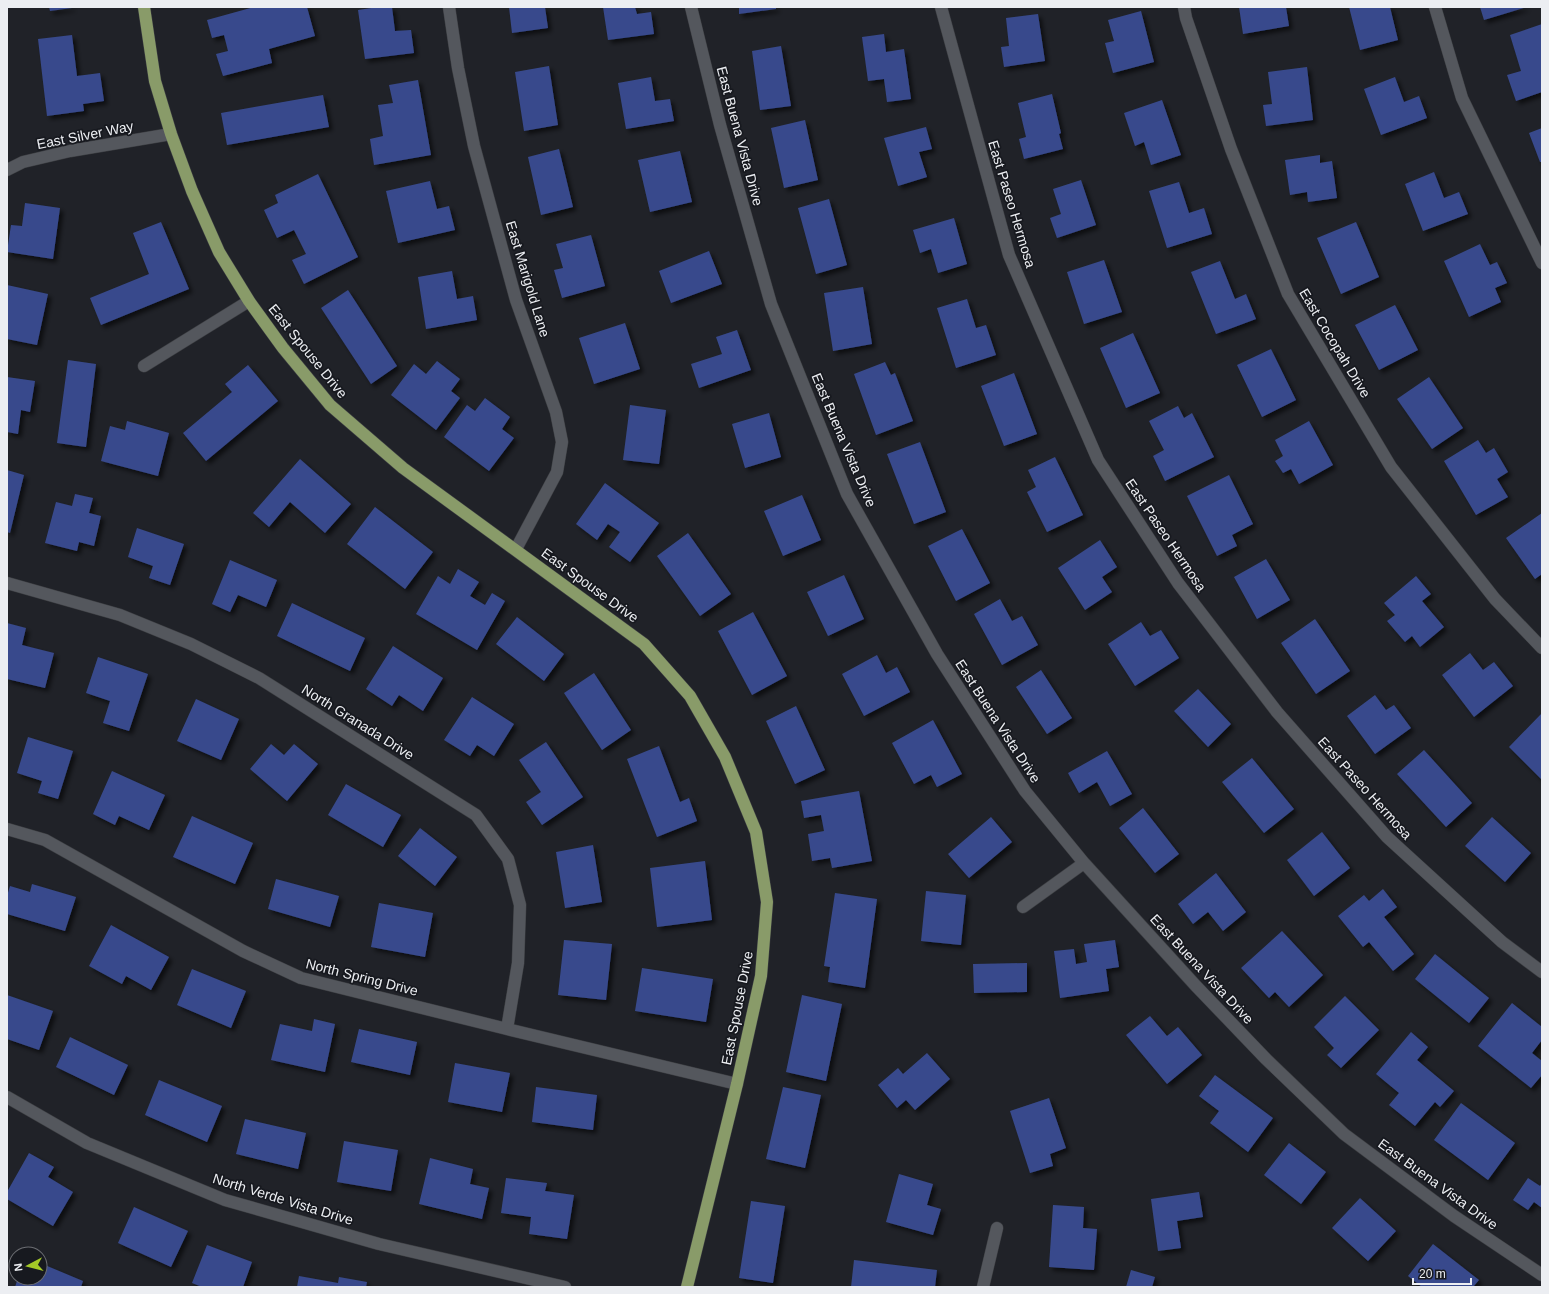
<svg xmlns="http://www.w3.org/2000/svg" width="1549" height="1294" viewBox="0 0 1549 1294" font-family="Helvetica,sans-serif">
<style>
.building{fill:#384a8c;filter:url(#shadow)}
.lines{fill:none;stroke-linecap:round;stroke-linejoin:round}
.minor-casing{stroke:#3c3e42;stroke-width:13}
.major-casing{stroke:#3c3e42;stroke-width:13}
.minor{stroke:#54575d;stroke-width:12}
.major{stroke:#899b69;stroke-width:12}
.labels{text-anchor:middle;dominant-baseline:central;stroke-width:3.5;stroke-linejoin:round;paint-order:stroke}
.street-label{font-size:14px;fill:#eceef2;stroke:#17191f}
</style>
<defs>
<filter id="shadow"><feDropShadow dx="3.5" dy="3.5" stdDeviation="2" flood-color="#0009"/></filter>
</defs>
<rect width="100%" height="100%" fill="#202228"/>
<path class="building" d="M 49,7 L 72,7 L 72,8 L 50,11 Z
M 254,7 L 307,7 L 315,36 L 269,49 L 272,63 L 223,76 L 216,54 L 228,51 L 224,35 L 212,38 L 207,20 Z
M 378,7 L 392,7 L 395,31 L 411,30 L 414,53 L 365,59 L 358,10 Z
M 509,7 L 545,7 L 548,28 L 512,33 Z
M 603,7 L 635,7 L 637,14 L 651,12 L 654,34 L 608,40 Z
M 739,7 L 776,7 L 776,9 L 739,14 Z
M 1239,7 L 1286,7 L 1289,26 L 1243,34 Z
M 1349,7 L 1390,7 L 1398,40 L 1360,50 Z
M 1480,7 L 1527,7 L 1484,20 Z
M 1141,11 L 1154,62 L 1113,73 L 1105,43 L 1114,41 L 1108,20 Z
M 1038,14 L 1045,61 L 1004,67 L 1001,47 L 1009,46 L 1006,18 Z
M 1542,24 L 1542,92 L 1516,101 L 1507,75 L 1521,71 L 1510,35 Z
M 884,34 L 886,52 L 904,49 L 911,99 L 887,102 L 884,79 L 868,81 L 862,37 Z
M 72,35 L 77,76 L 100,73 L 104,101 L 83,104 L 84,111 L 47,116 L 38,39 Z
M 781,46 L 791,106 L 760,110 L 752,51 Z
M 549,66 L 558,125 L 524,131 L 515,72 Z
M 1307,67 L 1313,120 L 1266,126 L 1263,105 L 1272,104 L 1268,72 Z
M 651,77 L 655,101 L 670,99 L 674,121 L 626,129 L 618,83 Z
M 1395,77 L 1404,102 L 1419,96 L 1427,118 L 1381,135 L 1364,89 Z
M 418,80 L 431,155 L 374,165 L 370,139 L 383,136 L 378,105 L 393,103 L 389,85 Z
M 1052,94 L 1061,133 L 1059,134 L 1063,149 L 1024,159 L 1019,139 L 1026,137 L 1018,103 Z
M 323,95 L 329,127 L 227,145 L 221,113 Z
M 1162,100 L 1181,155 L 1151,165 L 1144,142 L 1135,146 L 1124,113 Z
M 805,120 L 818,180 L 784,188 L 771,128 Z
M 926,127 L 932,149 L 919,152 L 927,177 L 898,186 L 884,138 Z
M 1542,128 L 1542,162 L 1540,162 L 1529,133 Z
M 559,149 L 573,207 L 541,215 L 528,157 Z
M 680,151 L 692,202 L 650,212 L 638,160 Z
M 1320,155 L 1320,163 L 1332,161 L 1337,198 L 1308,202 L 1307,192 L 1290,195 L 1285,160 Z
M 1434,172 L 1444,198 L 1459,192 L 1468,214 L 1423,231 L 1405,184 Z
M 318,174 L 358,257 L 304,284 L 292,260 L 306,254 L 294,230 L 277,238 L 264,210 L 278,203 L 275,195 Z
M 1081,180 L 1096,225 L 1057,238 L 1050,218 L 1061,214 L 1053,189 Z
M 430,181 L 437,209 L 449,206 L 455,230 L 398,243 L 386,191 Z
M 1179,182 L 1189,213 L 1204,208 L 1212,234 L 1167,248 L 1149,191 Z
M 829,199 L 847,265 L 816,274 L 798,208 Z
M 25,203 L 60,208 L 53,259 L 7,252 L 11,225 L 22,226 Z
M 954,218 L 967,264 L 938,273 L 931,249 L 920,253 L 913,230 Z
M 161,222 L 189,289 L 101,325 L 90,298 L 149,274 L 133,233 Z
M 1356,222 L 1379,277 L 1341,294 L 1317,238 Z
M 591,235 L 605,286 L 562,298 L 554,270 L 563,268 L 556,244 Z
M 1480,244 L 1490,265 L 1497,262 L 1507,283 L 1495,288 L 1501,302 L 1469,317 L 1444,261 Z
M 709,251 L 722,284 L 671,303 L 659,271 Z
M 1104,260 L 1122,312 L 1084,324 L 1067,272 Z
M 1220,261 L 1235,299 L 1246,294 L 1256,319 L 1216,334 L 1191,272 Z
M 452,271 L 457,299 L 473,296 L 477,320 L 426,329 L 418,277 Z
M 7,285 L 48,294 L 37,345 L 7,339 Z
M 863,287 L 872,344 L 833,351 L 824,293 Z
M 348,290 L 397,366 L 371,384 L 321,308 Z
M 967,299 L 976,328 L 986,325 L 996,355 L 956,368 L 937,308 Z
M 1395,305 L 1418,350 L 1379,370 L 1355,325 Z
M 625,323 L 640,369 L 594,384 L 579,338 Z
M 737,330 L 751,370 L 699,388 L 691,364 L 722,354 L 716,337 Z
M 1133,333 L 1160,393 L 1126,408 L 1100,348 Z
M 1271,349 L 1296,400 L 1262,417 L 1237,365 Z
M 68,360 L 96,364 L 86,447 L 57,443 Z
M 437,361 L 460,379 L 451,391 L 460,398 L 436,430 L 391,395 L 414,364 L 426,374 Z
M 885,362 L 891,375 L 895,373 L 913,421 L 876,435 L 854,374 Z
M 248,365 L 278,401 L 206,461 L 183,433 L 232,392 L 225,384 Z
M 1014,373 L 1037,434 L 1004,446 L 981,386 Z
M 7,377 L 35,381 L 30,412 L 21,410 L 18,434 L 7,432 Z
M 1429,377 L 1463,428 L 1432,449 L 1397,399 Z
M 485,398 L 510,417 L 502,429 L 514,438 L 489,471 L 444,437 L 467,405 L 475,411 Z
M 630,405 L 666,410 L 659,464 L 623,460 Z
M 1178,406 L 1184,418 L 1192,413 L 1214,457 L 1165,481 L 1153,456 L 1164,450 L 1149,421 Z
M 769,413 L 781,457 L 745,468 L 732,424 Z
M 127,421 L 169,433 L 158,476 L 101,461 L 110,426 L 125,430 Z
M 1309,421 L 1333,465 L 1299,484 L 1291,469 L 1283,473 L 1275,461 L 1283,456 L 1275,440 Z
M 1478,440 L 1486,453 L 1494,448 L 1508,472 L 1497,479 L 1508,497 L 1476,515 L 1444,461 Z
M 920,442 L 946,512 L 914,524 L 887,454 Z
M 1055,457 L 1083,515 L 1047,532 L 1027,492 L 1036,487 L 1028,470 Z
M 300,459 L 351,504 L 325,533 L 290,502 L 269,527 L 253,513 Z
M 7,470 L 24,475 L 10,533 L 7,532 Z
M 1229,475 L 1253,524 L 1232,535 L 1237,546 L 1217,556 L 1187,496 Z
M 605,483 L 659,523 L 630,562 L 609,547 L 620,532 L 608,524 L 597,540 L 576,524 Z
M 75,494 L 93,498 L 89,513 L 101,516 L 94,546 L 79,542 L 77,551 L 45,543 L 56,502 L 72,506 Z
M 802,495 L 821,540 L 783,556 L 764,511 Z
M 375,507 L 433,552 L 405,589 L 347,544 Z
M 1542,513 L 1542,574 L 1535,579 L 1506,538 Z
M 137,528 L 184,544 L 170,585 L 149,578 L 153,566 L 128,557 Z
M 962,529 L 990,583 L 956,601 L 928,546 Z
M 688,533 L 731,594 L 700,616 L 657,556 Z
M 1100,540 L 1117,567 L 1102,577 L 1112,592 L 1085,610 L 1058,568 Z
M 1266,559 L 1290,600 L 1257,619 L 1234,577 Z
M 230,560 L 277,580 L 266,607 L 238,595 L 230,612 L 212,604 Z
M 458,569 L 479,582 L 470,596 L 485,605 L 492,593 L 505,601 L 477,650 L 416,614 L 438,576 L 450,584 Z
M 844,575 L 864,619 L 828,636 L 807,592 Z
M 1416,576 L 1431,594 L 1422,601 L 1444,627 L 1420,647 L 1412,636 L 1405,642 L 1387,621 L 1395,615 L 1384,603 Z
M 1000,599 L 1012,621 L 1022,616 L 1038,645 L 1002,665 L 974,614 Z
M 292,603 L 365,638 L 350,671 L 277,636 Z
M 753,612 L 787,676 L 752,695 L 718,631 Z
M 517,617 L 564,654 L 544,681 L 496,644 Z
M 1315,619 L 1350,671 L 1316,694 L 1281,643 Z
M 1141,622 L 1150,636 L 1161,630 L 1179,658 L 1135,686 L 1108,644 Z
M 7,623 L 26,628 L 22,645 L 54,653 L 45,688 L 7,679 Z
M 393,646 L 443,678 L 423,711 L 399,695 L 392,706 L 366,689 Z
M 1470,653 L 1483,670 L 1494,662 L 1513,686 L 1474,717 L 1442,675 Z
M 877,655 L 886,673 L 897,667 L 910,692 L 864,716 L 842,674 Z
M 98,657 L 148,674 L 129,731 L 103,723 L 110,701 L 86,693 Z
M 1041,670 L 1072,718 L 1047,734 L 1016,687 Z
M 594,673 L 631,730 L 602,750 L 564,693 Z
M 1198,689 L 1231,724 L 1208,747 L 1174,711 Z
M 1375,695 L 1386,710 L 1394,705 L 1411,728 L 1375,754 L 1347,716 Z
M 472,697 L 514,724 L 494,756 L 477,745 L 470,756 L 444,740 Z
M 196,699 L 239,719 L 221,760 L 177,741 Z
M 796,706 L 825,770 L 795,784 L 766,721 Z
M 1542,713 L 1542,780 L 1509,747 Z
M 933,720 L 962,774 L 937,787 L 931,775 L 914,784 L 892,743 Z
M 28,737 L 73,751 L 58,799 L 38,793 L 42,781 L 17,773 Z
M 546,742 L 583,797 L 542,825 L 526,802 L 541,792 L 519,760 Z
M 271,744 L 284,755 L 294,744 L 318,764 L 287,801 L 250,769 Z
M 659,746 L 680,802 L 689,798 L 697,821 L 657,837 L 627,759 Z
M 1424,750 L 1472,803 L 1446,827 L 1397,774 Z
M 1107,751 L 1132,794 L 1110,806 L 1097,782 L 1079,793 L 1068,773 Z
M 1252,758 L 1294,809 L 1264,833 L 1222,782 Z
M 112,771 L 165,795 L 149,830 L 119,816 L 115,825 L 93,814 Z
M 346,784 L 401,815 L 383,847 L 328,815 Z
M 859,791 L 872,861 L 832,868 L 830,858 L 812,861 L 808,834 L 824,831 L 821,815 L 804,818 L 801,801 Z
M 1143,808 L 1179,854 L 1155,873 L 1119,828 Z
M 192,816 L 253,843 L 235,884 L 173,857 Z
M 991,817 L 1012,842 L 969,878 L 948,854 Z
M 1492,817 L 1531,853 L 1505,882 L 1465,846 Z
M 420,828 L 457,857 L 435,886 L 398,856 Z
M 1322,832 L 1350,868 L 1314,896 L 1287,860 Z
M 593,845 L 602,902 L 565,908 L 556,852 Z
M 705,861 L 712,920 L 657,927 L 650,868 Z
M 1216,873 L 1246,912 L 1223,931 L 1208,912 L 1193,924 L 1178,904 Z
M 276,879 L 339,896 L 330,927 L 268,909 Z
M 32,884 L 76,897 L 65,931 L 7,914 L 7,896 L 10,886 L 30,892 Z
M 1383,889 L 1397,907 L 1384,917 L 1414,954 L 1393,971 L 1369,942 L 1363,947 L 1338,916 L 1364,895 L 1369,901 Z
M 926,891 L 966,895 L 961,945 L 921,941 Z
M 835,893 L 877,899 L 865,988 L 828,982 L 830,967 L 824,966 Z
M 379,903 L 433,913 L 425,957 L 371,947 Z
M 111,925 L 169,957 L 151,990 L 126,976 L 122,984 L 89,966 Z
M 1282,931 L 1323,975 L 1289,1007 L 1275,992 L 1269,998 L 1241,968 Z
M 564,940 L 612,944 L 606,1000 L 558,995 Z
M 1115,940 L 1119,967 L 1106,969 L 1109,991 L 1060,998 L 1054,951 L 1074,949 L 1076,964 L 1087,962 L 1084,944 Z
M 1435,954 L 1489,998 L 1469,1023 L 1415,979 Z
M 1027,963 L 1027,992 L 974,993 L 973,964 Z
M 642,968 L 713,979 L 706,1022 L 635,1011 Z
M 192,969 L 246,991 L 231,1028 L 177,1005 Z
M 7,995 L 53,1011 L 39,1050 L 7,1039 Z
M 802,995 L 842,1004 L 826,1081 L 786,1072 Z
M 1345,996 L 1379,1030 L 1341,1068 L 1327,1055 L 1334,1048 L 1314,1027 Z
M 1512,1003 L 1542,1027 L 1542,1040 L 1532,1053 L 1542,1061 L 1542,1075 L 1531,1088 L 1478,1046 Z
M 1150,1016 L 1167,1036 L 1178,1027 L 1202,1055 L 1167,1084 L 1126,1035 Z
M 314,1019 L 335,1024 L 325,1072 L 271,1060 L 280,1024 L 312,1031 Z
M 359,1029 L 417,1042 L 410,1075 L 351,1062 Z
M 1411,1032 L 1428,1047 L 1417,1060 L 1454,1091 L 1440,1107 L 1435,1102 L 1415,1126 L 1389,1105 L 1399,1093 L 1376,1074 Z
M 70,1037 L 128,1065 L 114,1095 L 56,1067 Z
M 927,1053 L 950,1079 L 915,1110 L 906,1100 L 897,1108 L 878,1085 L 898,1068 L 903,1074 Z
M 455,1063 L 510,1073 L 502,1112 L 448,1102 Z
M 1215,1075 L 1273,1118 L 1248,1152 L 1210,1123 L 1219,1111 L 1199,1096 Z
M 159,1080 L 222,1106 L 207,1142 L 145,1115 Z
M 536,1087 L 597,1095 L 593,1130 L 532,1122 Z
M 783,1087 L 821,1095 L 805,1168 L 766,1159 Z
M 1049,1098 L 1066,1148 L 1050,1154 L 1053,1166 L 1030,1173 L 1010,1111 Z
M 1461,1103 L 1515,1143 L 1488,1180 L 1434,1140 Z
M 245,1119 L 306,1133 L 298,1169 L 236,1154 Z
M 344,1141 L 398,1150 L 391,1191 L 337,1182 Z
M 1289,1143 L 1326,1172 L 1301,1204 L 1264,1175 Z
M 29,1153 L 54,1167 L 48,1177 L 73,1192 L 53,1226 L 7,1199 L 7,1192 Z
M 430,1158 L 473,1169 L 470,1184 L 489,1188 L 482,1219 L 419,1204 Z
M 899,1174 L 933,1184 L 927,1205 L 941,1209 L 933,1235 L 886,1222 Z
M 506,1178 L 547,1183 L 545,1191 L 574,1195 L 567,1239 L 529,1234 L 531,1217 L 501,1213 Z
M 1528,1178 L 1540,1186 L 1542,1183 L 1542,1208 L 1534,1202 L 1528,1210 L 1513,1200 Z
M 1199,1192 L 1203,1217 L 1177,1221 L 1181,1248 L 1158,1251 L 1151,1199 Z
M 1360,1198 L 1396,1231 L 1368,1261 L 1332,1228 Z
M 751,1201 L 785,1206 L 773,1283 L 739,1278 Z
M 1053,1205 L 1084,1207 L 1083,1228 L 1097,1229 L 1094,1270 L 1049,1267 Z
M 134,1207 L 188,1231 L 171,1267 L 118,1243 Z
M 1433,1244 L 1479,1280 L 1473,1287 L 1422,1287 L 1408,1276 Z
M 207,1245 L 252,1262 L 243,1287 L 202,1287 L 192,1283 Z
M 854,1260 L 937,1270 L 935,1287 L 851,1287 Z
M 40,1263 L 83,1281 L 81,1287 L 15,1287 L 18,1278 L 40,1278 Z
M 1131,1270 L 1155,1277 L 1152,1287 L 1126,1287 Z
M 299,1276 L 338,1283 L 339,1277 L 367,1282 L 366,1287 L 297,1287 Z"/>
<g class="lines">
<defs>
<path id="minor" d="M 449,7 L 458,68 L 474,146 L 516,300 L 556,412 L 562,442 L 557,472 L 516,549
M 691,7 L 720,125 L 771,304 L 847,494 L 937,654 L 1025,791 L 1084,863 L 1196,986 L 1266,1059 L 1344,1134 L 1454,1216 L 1542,1275
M 941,7 L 1009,255 L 1098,460 L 1178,583 L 1277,712 L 1387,837 L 1502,942 L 1542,972
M 1184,7 L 1186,18 L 1231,149 L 1288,294 L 1391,467 L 1495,599 L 1542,648
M 1435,7 L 1462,98 L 1542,263
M 7,170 L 23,162 L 70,151 L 171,134
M 144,366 L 249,301
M 7,583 L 120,615 L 191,644 L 259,678 L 476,815 L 508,859 L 520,905 L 518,963 L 507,1029
M 7,829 L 45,840 L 243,951 L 301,978 L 507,1029 L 737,1084
M 1023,907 L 1084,863
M 7,1097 L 87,1143 L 225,1200 L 379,1244 L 565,1287
M 983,1287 L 997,1228"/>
<path id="major" d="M 144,7 L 155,81 L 171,134 L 192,191 L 219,252 L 249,301 L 283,348 L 330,405 L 403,468 L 644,644 L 690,696 L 725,757 L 756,832 L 767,902 L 761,976 L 737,1084 L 687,1287"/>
</defs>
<use href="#minor" class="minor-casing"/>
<use href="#major" class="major-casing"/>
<use href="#minor" class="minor"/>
<use href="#major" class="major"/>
</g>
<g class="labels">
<g class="street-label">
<text transform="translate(85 135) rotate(-11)">East Silver Way</text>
<text transform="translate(740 136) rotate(75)">East Buena Vista Drive</text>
<text transform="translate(1012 204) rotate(73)">East Paseo Hermosa</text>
<text transform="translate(528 279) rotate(73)">East Marigold Lane</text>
<text transform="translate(1335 343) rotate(59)">East Cocopah Drive</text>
<text transform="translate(308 351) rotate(51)">East Spouse Drive</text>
<text transform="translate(844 440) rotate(67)">East Buena Vista Drive</text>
<text transform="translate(1166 535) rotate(56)">East Paseo Hermosa</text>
<text transform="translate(590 585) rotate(36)">East Spouse Drive</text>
<text transform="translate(998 721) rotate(57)">East Buena Vista Drive</text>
<text transform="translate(358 722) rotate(32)">North Granada Drive</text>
<text transform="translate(1365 788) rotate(48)">East Paseo Hermosa</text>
<text transform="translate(1202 969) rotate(47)">East Buena Vista Drive</text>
<text transform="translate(362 977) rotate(14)">North Spring Drive</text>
<text transform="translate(737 1008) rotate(-79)">East Spouse Drive</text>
<text transform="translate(1438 1184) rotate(36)">East Buena Vista Drive</text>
<text transform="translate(283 1199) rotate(17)">North Verde Vista Drive</text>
</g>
</g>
<rect width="1549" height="1294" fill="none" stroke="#eceef2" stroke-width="16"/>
<g transform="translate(28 1266) rotate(263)"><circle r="19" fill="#17191f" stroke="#6c6e73"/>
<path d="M0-3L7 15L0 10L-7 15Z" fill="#a3c927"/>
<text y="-6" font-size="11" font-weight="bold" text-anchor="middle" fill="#eceef2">N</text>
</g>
<path d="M1413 1278v6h58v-6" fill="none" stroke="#eceef2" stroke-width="2"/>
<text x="1419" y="1278" font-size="12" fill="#eceef2" stroke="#17191f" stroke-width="3" paint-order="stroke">20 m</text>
</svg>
